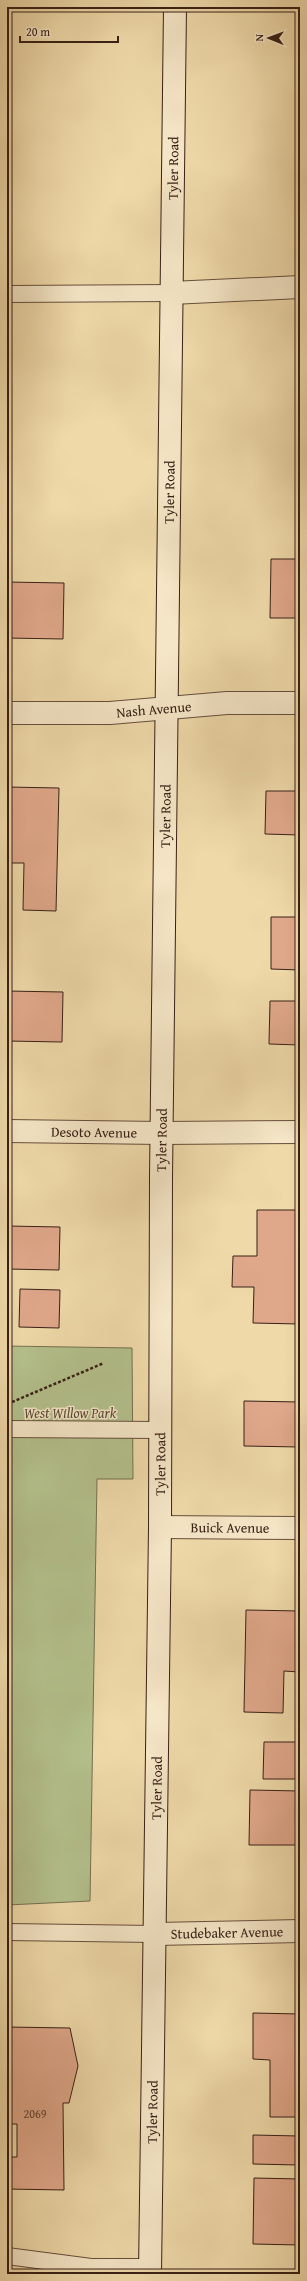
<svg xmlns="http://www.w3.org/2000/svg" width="307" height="2281" viewBox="0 0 307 2281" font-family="'Gentium Book Plus',serif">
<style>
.green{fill:#b3c08c;stroke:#767051}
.building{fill:#e0a88b;stroke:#382016}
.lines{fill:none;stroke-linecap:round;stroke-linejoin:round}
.lane-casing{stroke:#664e3b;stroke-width:18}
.street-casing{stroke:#664e3b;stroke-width:24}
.secondary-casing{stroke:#382016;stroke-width:24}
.path{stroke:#382016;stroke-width:2.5;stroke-dasharray:3 2;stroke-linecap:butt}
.lane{stroke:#f5e6c7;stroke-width:16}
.street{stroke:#f5e6c7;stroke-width:22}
.secondary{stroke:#f5e6c7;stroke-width:22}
.labels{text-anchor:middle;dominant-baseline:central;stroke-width:3;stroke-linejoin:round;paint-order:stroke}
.number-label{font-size:12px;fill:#624233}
.street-label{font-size:14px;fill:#382016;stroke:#f5e6c7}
.park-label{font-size:14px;font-style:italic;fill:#574834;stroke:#f5e6c7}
</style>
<rect width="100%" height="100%" fill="#efd9a9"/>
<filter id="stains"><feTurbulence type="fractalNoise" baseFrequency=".005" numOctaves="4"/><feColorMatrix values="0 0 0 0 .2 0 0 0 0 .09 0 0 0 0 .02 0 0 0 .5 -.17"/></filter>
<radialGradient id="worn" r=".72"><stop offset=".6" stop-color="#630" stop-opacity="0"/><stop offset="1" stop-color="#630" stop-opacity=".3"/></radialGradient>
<path class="green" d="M 7,1346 L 132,1348 L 133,1479 L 97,1479 L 90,1901 L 7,1905 Z"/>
<path class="building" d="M 271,559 L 300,559 L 300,618 L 270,618 Z
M 7,582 L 64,583 L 63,639 L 7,638 Z
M 7,787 L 59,788 L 56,911 L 23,910 L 24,863 L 7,863 Z
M 266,791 L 300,791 L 300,835 L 265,834 Z
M 271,917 L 300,917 L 300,970 L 271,969 Z
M 7,991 L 63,992 L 62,1042 L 7,1041 Z
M 270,1001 L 300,1001 L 300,1045 L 269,1044 Z
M 257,1210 L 300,1210 L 299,1324 L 253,1323 L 254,1287 L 232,1287 L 233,1256 L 257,1256 Z
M 7,1226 L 60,1227 L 59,1270 L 7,1269 Z
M 20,1289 L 60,1290 L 59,1328 L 19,1327 Z
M 244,1401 L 300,1402 L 300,1447 L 244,1446 Z
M 246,1610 L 300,1611 L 300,1672 L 284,1671 L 283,1713 L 244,1712 Z
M 264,1742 L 300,1742 L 300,1779 L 263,1779 Z
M 250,1790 L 300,1791 L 300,1845 L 249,1845 Z
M 253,2013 L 300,2014 L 300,2117 L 270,2117 L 270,2060 L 253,2059 Z
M 7,2027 L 70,2028 L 78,2066 L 69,2103 L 63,2103 L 64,2190 L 7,2189 L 7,2157 L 17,2157 L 17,2124 L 7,2124 Z
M 253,2135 L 299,2136 L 298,2165 L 253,2164 Z
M 254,2178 L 300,2179 L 300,2245 L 253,2244 Z"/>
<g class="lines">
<defs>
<path id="lane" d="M 7,294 L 171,293
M 7,1429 L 160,1430
M 7,1932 L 155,1934
M 7,2256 L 91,2267 L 150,2267"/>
<g id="street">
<path d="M 171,293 L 300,287"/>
<path id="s1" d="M 7,713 L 110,713 L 227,703 L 300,703"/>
<path id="s2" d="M 7,1131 L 162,1133 L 300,1132"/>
<path id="s3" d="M 160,1527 L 300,1528"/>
<path id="s4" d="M 155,1934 L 300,1931"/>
</g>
<g id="secondary">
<path id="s5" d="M 150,2274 L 160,1527 L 161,1177 L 175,7"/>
</g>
</defs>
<use href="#lane" class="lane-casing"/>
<use href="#street" class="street-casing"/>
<use href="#secondary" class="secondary-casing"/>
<path class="path" d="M 12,1402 L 104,1363"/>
<use href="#lane" class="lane"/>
<use href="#street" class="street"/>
<use href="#secondary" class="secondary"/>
</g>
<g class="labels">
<g class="number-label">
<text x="35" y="2113">2069</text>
</g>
<g class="street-label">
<text stroke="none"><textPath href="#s5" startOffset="2106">Tyler Road</textPath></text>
<text stroke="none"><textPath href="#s5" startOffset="1782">Tyler Road</textPath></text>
<text stroke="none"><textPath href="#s1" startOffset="147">Nash Avenue</textPath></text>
<text stroke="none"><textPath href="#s5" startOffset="1458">Tyler Road</textPath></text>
<text stroke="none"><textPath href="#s2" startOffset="87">Desoto Avenue</textPath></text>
<text stroke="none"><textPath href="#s5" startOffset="1134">Tyler Road</textPath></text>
<text stroke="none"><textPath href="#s5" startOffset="810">Tyler Road</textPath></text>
<text stroke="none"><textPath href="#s3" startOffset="70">Buick Avenue</textPath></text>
<text stroke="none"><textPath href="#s5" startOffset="486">Tyler Road</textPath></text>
<text stroke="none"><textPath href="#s4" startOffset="72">Studebaker Avenue</textPath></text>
<text stroke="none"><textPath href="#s5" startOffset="162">Tyler Road</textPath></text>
</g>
<g class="park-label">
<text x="70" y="1413">West Willow Park</text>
</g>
</g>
<rect width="307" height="2281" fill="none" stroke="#efd9a9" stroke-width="24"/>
<rect x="8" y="8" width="291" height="2265" fill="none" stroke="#382016" stroke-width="2"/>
<rect x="12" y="12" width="283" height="2257" fill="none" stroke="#382016"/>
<g transform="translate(269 38) rotate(271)" stroke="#f5e6c7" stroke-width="3" paint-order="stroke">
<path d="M0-3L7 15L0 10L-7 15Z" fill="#382016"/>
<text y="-6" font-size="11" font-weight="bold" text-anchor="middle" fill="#382016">N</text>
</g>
<path d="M20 36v6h98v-6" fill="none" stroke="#382016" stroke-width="2"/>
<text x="26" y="36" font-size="12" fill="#382016" stroke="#f5e6c7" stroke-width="3" paint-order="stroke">20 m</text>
<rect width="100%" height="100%" filter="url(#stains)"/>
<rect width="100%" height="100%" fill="url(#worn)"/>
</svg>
